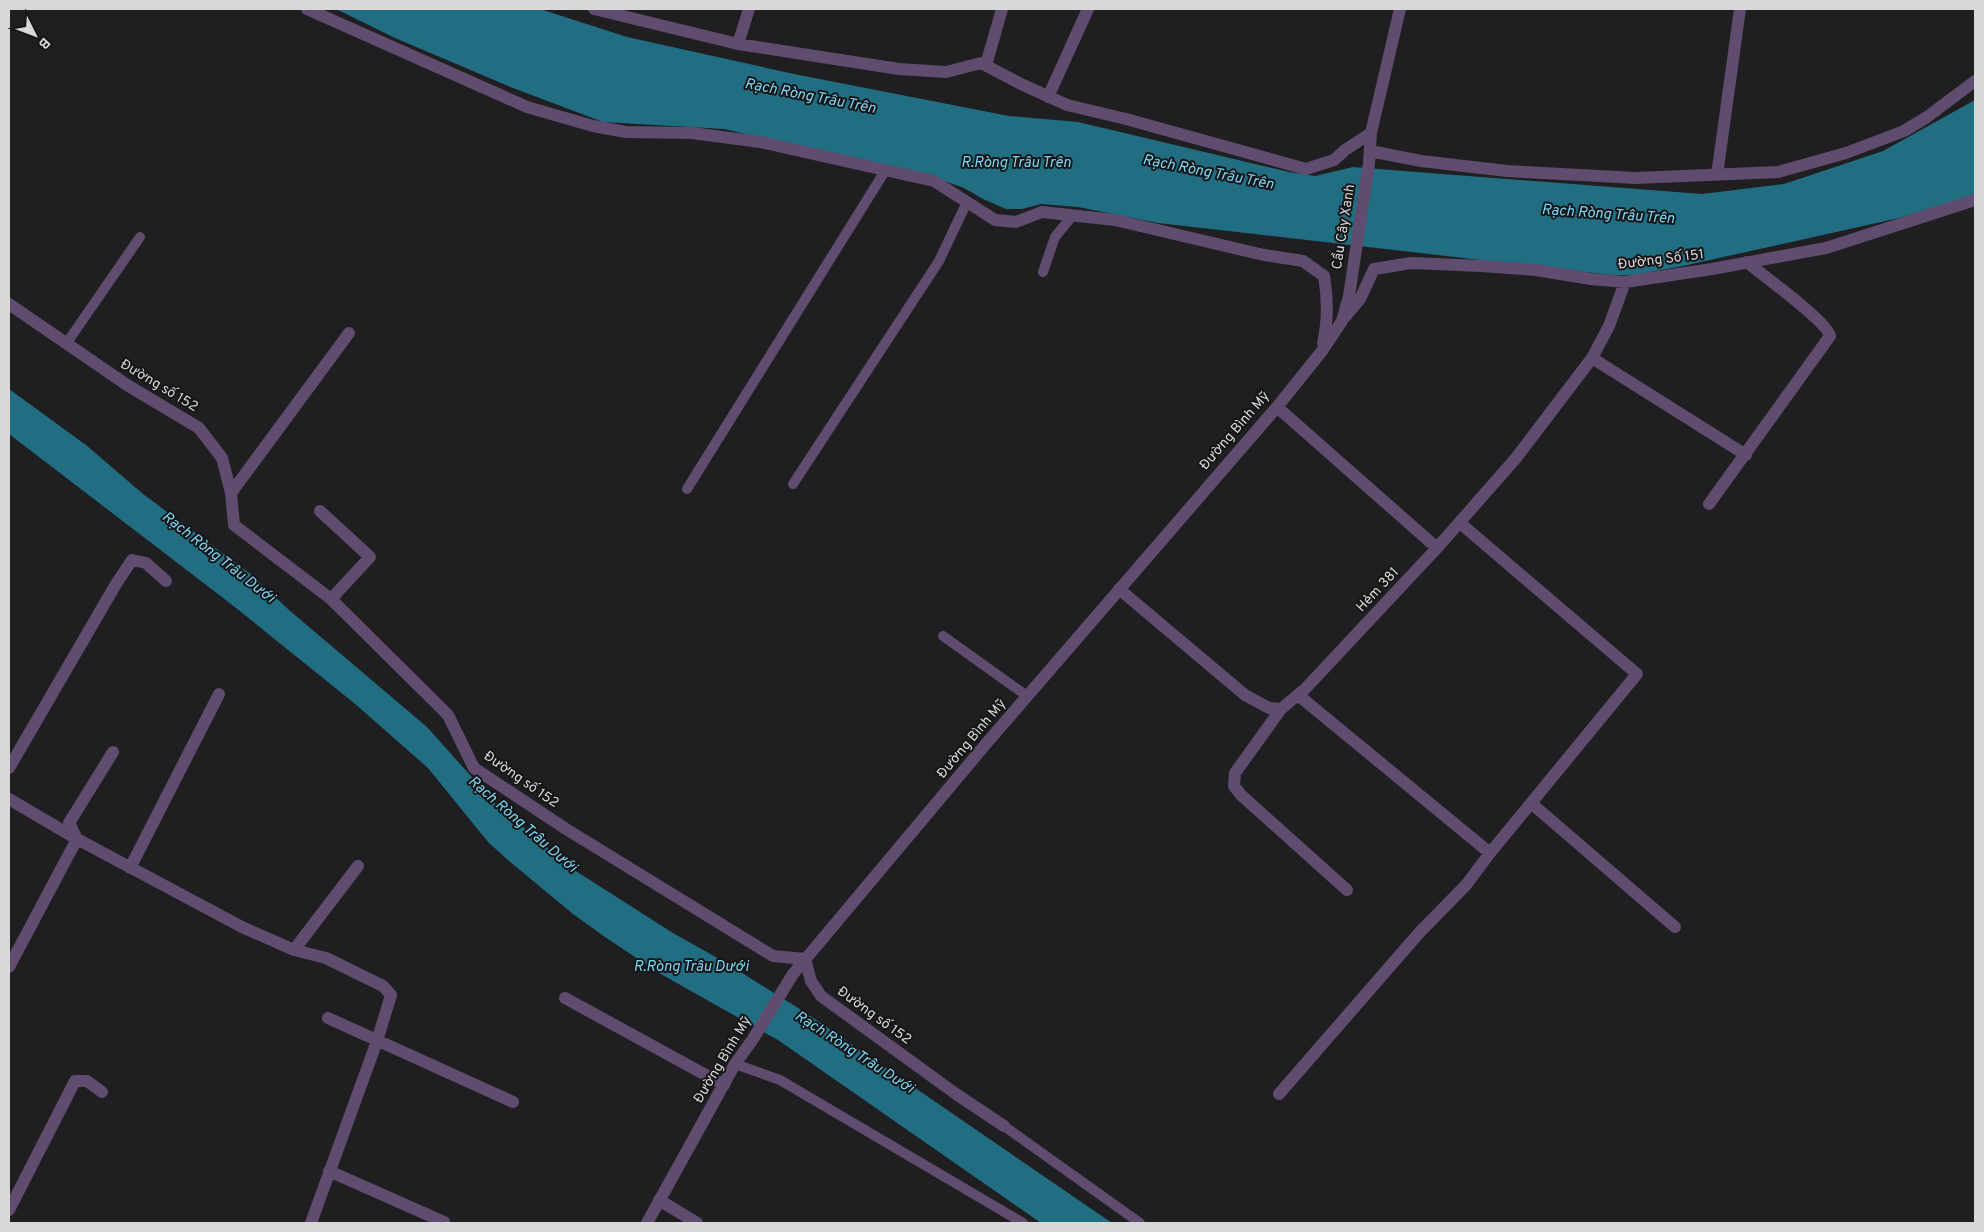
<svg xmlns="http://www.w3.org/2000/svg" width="1984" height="1232" viewBox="0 0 1984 1232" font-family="Overpass,sans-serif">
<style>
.water{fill:#216d81}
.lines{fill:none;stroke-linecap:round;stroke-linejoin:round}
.service{stroke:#604c6e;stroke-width:10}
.minor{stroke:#604c6e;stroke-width:12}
.labels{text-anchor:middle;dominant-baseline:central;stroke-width:4;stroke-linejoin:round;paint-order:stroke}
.street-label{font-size:14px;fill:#d8d8da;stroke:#161619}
.water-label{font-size:15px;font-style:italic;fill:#7ad6f2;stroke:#161619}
</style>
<rect width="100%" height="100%" fill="#1f1f22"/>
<path class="water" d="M 336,9 L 540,9 L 627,37 L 794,74 L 1009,116 L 1078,122 L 1289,172 L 1315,176 L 1353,167 L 1702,194 L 1784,184 L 1883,151 L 1975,100 L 1975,195 L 1899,218 L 1683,266 L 1634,275 L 1612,275 L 1158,223 L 1078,207 L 1041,204 L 1022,209 L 1006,209 L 983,199 L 964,188 L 928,175 L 724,129 L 603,122 L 513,88 L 395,38 Z
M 9,389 L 86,445 L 143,494 L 253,576 L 289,610 L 427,727 L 495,803 L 571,868 L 673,933 L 721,960 L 803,1011 L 1112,1223 L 1041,1223 L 778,1040 L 659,973 L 605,937 L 573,914 L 509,861 L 488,842 L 428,768 L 354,703 L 231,604 L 9,434 Z"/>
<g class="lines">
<path class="service" d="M 1043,272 L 1055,237 L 1073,215
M 66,344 L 140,237
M 793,484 L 939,261 L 967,202
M 687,489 L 885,171
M 943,636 L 1027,696
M 735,1064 L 780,1080 L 1023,1223
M 1004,1126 L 1140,1223"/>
<path class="minor" d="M 307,9 L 527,107 L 593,126 L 626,132 L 692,133 L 760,142 L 934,181 L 995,220 L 1016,222 L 1042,212 L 1115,220 L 1264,255 L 1303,261 L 1324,276 C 1328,299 1328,321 1323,343
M 594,9 L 738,44 L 899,69 L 946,72 L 981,63 L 1021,84 L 1067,105 L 1126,119 L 1306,169 L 1334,160 L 1345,150 L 1371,133
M 738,44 L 749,9
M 986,65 L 1002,9
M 1048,97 L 1088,9
M 1370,151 L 1421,161 L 1507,171 L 1636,178 L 1778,172 L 1846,153 L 1904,131 L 1927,117 L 1975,81
M 1717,175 L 1740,9
M 9,304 L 127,385 L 199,428 L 222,458 L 231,493 L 234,525 L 331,599 L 448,715 L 474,768 L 566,829 L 773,956 L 805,959 L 811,981 L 821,996 L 956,1094 L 1004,1126
M 1345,317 L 1360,299 L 1374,269 L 1411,263 L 1481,266 L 1536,270 L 1591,279 L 1625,282 L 1712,269 L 1826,248 L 1975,200
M 1592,358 L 1746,455
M 1277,407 L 1437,548
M 231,493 L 349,333
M 1709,504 L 1830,336 C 1827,321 1762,275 1747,262
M 320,511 L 370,557 L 331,599
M 1119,589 L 1245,695 L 1269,708 L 1281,709
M 1298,695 L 1490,853
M 113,752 L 69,823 L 77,839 L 242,927 L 294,950 L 326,958 L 383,986 L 391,995 L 377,1041 L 311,1223
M 9,768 L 116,584 L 132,560 L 146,563 L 166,581
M 9,799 L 77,839 L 9,967
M 1531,803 L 1675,927
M 130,868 L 219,694
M 1347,890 L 1241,795 L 1234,786 L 1235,773 L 1281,709 L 1305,689 L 1437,548 L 1516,458 L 1592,358 L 1609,326 L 1625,282
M 294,950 L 358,866
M 565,998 L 724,1085
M 328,1018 L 513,1102
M 1279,1094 L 1419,933 L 1466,885 L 1490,853 L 1637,674 L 1460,523
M 329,1171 L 444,1222
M 659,1200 L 697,1223
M 9,1210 L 75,1081 L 87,1081 L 102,1092
M 647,1223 L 735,1064 L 753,1039 L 793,974 L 985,745 L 1277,407 L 1322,351 L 1342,321 L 1349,296 L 1369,163 L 1371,133 L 1400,9"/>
</g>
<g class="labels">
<g class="street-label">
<text transform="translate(1344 227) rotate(-81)">Cầu Cây Xanh</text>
<text transform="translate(1661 260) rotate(-7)">Đường Số 151</text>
<text transform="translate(159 386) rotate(31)">Đường số 152</text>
<text transform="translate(1235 431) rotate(-49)">Đường Bình Mỹ</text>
<text transform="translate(1378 590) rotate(-47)">Hẻm 381</text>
<text transform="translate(972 739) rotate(-50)">Đường Bình Mỹ</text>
<text transform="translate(521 780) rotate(35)">Đường số 152</text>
<text transform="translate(874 1016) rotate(36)">Đường số 152</text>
<text transform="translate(723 1060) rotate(-59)">Đường Bình Mỹ</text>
</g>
<g class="water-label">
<text transform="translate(810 97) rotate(11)">Rạch Ròng Trâu Trên</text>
<text x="1016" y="163">R.Ròng Trâu Trên</text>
<text transform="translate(1208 173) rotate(11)">Rạch Ròng Trâu Trên</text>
<text transform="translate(1608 215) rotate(4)">Rạch Ròng Trâu Trên</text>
<text transform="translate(218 558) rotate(38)">Rạch Ròng Trâu Dưới</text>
<text transform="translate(522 825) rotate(41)">Rạch Ròng Trâu Dưới</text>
<text x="691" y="967">R.Ròng Trâu Dưới</text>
<text transform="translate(854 1053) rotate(33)">Rạch Ròng Trâu Dưới</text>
</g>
</g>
<rect width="1984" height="1232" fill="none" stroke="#d8d8da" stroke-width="20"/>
<g transform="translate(35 35) rotate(132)" stroke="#161619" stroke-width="4" paint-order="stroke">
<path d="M0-4L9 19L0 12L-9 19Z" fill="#d8d8da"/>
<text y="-8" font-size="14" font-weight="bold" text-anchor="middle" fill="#d8d8da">B</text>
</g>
</svg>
